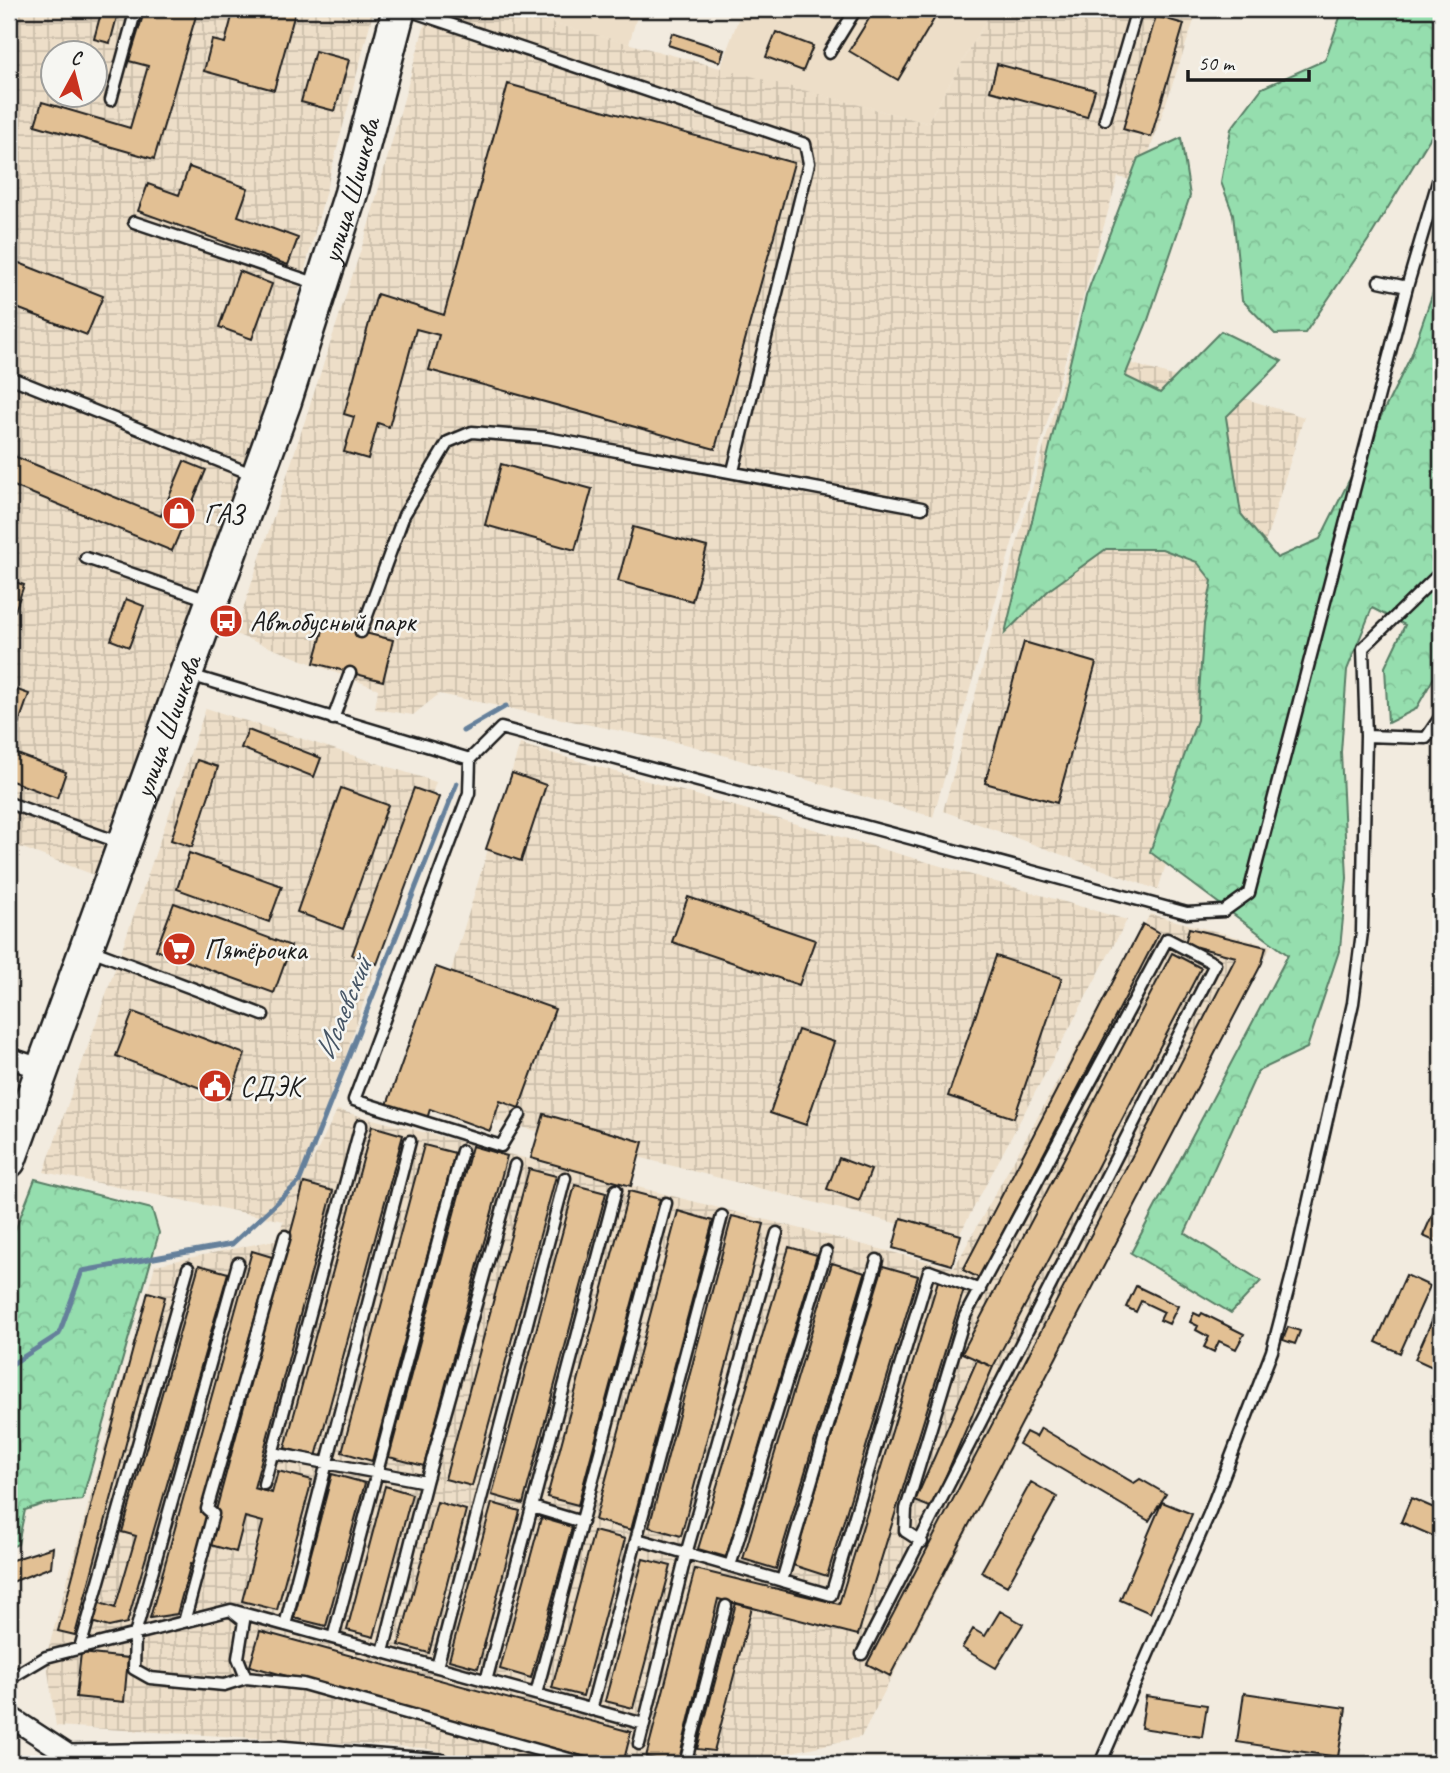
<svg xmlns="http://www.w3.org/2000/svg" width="1450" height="1773" viewBox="0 0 1450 1773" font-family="Caveat,sans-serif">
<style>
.built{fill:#eddec8}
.industrial{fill:url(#industrial-grid);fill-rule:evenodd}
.forest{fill:url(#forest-crowns);stroke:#587d65;stroke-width:2}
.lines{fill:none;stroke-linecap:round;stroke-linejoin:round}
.stream{stroke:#65809b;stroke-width:5}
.building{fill:#e2c094;stroke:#1c1c1c;stroke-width:2}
.lane-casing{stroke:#1c1c1c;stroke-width:15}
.street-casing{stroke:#1c1c1c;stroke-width:24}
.primary-casing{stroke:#1c1c1c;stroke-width:37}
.lane{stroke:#f6f6f2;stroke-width:10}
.street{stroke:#f6f6f2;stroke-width:19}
.primary{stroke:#f6f6f2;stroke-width:32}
.labels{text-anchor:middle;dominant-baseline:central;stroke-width:5;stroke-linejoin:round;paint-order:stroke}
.street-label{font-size:28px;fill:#1c1c1c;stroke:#f6f6f2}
.poi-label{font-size:28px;fill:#1c1c1c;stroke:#f6f6f2;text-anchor:start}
.water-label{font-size:30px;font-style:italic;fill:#475666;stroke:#f6f6f2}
</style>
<defs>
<pattern id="industrial-grid" width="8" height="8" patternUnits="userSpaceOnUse" patternTransform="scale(1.75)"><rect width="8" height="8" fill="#eddec8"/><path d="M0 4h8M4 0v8" fill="none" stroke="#cbbeab"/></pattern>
<pattern id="forest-crowns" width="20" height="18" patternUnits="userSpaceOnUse" patternTransform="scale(1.75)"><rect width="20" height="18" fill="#95deae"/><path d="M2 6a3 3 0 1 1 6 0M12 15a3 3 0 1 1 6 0" fill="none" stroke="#80be95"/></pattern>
</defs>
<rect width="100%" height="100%" fill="#f2ebdf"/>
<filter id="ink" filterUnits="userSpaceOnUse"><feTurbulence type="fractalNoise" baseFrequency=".0143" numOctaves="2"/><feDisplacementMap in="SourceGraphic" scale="14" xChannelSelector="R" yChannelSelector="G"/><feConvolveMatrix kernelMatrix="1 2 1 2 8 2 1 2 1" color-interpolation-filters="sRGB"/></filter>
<g filter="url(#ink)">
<path class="built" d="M 499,9 L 639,9 L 629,44 Z
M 742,9 L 993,9 L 927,123 L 720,69 Z"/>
<path class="industrial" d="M 9,9 L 374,9 L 285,345 L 97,876 L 9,843 ZM 52,52 L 94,52 L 94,94 L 52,94 Z
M 429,9 L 499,9 L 927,123 L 993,9 L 1198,9 L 1139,182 L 1118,177 L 933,817 L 689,745 L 439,694 L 413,715 L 375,709 L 378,689 L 235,634 L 366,234 Z
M 1072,345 L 1304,417 L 1158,890 L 943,811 Z
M 206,708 L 436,782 L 309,1168 L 337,1110 L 954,1268 L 1150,914 L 1271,946 L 861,1737 L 737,1764 L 487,1764 L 424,1748 L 56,1726 L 46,1657 L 155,1265 L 275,1240 L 284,1221 L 44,1172 Z
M 520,744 L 1127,920 L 957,1239 L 412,1099 Z"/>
<path class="forest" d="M 1343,9 L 1439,9 L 1441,120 L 1369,239 L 1305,333 L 1275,334 L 1242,300 L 1233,214 L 1221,182 L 1231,129 L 1262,88 L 1325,60 Z
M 1181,138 L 1190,196 L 1148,320 L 1125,376 L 1160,393 L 1221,331 L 1282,361 L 1226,417 L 1241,514 L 1277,558 L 1320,539 L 1411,356 L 1441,269 L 1441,665 L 1416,709 L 1388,723 L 1385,667 L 1405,625 L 1372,608 L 1347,670 L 1341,752 L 1347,878 L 1340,948 L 1307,1048 L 1258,1071 L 1185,1233 L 1261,1281 L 1231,1313 L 1131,1253 L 1288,955 L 1150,852 L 1197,720 L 1204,624 L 1212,581 L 1197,562 L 1162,549 L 1106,549 L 1049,590 L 1005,633 L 1086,296 L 1138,158 Z
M 35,1179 L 152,1209 L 159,1233 L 82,1500 L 44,1504 L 25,1510 L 18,1544 L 9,1548 L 9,1246 Z"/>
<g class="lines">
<path class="stream" d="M 463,731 L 506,706
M 9,1366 L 59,1334 L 82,1271 L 232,1244 L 299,1182 L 457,783"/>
</g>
<path class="building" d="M 102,9 L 119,9 L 110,43 L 94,39 Z
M 145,9 L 198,9 L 154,159 L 35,125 L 42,102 L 130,128 L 148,66 L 129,61 Z
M 234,9 L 296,9 L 274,90 L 204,71 L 212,40 L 225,43 Z
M 875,9 L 940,9 L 898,80 L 849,51 Z
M 1156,16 L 1184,24 L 1151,137 L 1123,129 Z
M 776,32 L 813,46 L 803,71 L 766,57 Z
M 672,33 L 724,50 L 720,62 L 668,45 Z
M 315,51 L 349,60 L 335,111 L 301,102 Z
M 997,64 L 1095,90 L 1087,117 L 990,91 Z
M 508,84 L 794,163 L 715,449 L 429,370 L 439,335 L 416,329 L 389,427 L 378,423 L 368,459 L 344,452 L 354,417 L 344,414 L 377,294 L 444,315 Z
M 189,167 L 248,188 L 238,216 L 298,238 L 288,265 L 138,211 L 148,184 L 179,195 Z
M 9,259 L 103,296 L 87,335 L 9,305 Z
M 239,271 L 272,284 L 252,339 L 219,327 Z
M 9,454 L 161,516 L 184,461 L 206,470 L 172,551 L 9,484 Z
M 501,464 L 592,489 L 575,550 L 485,525 Z
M 633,527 L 707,547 L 692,601 L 618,581 Z
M 9,580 L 24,585 L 15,611 L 9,609 Z
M 126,599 L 144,606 L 129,647 L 111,640 Z
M 325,623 L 393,640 L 383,681 L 314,663 Z
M 1024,642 L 1096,663 L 1057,803 L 985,783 Z
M 9,687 L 29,694 L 9,751 Z
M 248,730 L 321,758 L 314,777 L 241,748 Z
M 9,751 L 66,772 L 57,798 L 9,780 Z
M 197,760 L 218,767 L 192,847 L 171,840 Z
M 512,773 L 546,785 L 521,861 L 486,849 Z
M 341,788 L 388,805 L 343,929 L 297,912 Z
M 414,788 L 439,797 L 377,964 L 352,955 Z
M 189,853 L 282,886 L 269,922 L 177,889 Z
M 688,897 L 815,940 L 799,985 L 672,942 Z
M 174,903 L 291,946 L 274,993 L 156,950 Z
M 1143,924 L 1159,933 L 979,1278 L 963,1270 Z
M 1189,928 L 1266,947 L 1262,963 L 890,1676 L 867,1664 L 1236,957 L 1185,944 Z
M 1172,953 L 1201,968 L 993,1367 L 962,1353 Z
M 996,956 L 1062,978 L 1014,1118 L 948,1096 Z
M 436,967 L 555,1009 L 519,1108 L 500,1101 L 490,1131 L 430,1109 L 427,1119 L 387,1105 Z
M 133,1012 L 245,1054 L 229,1099 L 116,1056 Z
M 798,1030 L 834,1042 L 806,1125 L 770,1113 Z
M 544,1114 L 643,1142 L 631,1186 L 531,1158 Z
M 372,1126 L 403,1135 L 316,1457 L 285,1448 Z
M 424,1145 L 455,1153 L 372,1461 L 342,1452 Z
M 472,1146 L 507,1156 L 424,1466 L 389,1457 Z
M 839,1158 L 871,1170 L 859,1201 L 827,1189 Z
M 529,1169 L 556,1176 L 472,1486 L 445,1479 Z
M 304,1183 L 333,1191 L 254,1488 L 272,1493 L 278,1471 L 312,1480 L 277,1610 L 242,1601 L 263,1522 L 245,1517 L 236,1552 L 207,1544 Z
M 575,1185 L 606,1193 L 523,1504 L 492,1495 Z
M 629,1191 L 660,1199 L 578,1505 L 547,1497 Z
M 1441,1195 L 1441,1244 L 1423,1236 Z
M 678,1211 L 713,1221 L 631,1530 L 595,1520 Z
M 732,1216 L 764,1224 L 681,1536 L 649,1527 Z
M 901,1218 L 961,1235 L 952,1265 L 893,1248 Z
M 789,1247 L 817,1255 L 726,1557 L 698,1549 Z
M 252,1251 L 272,1257 L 201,1512 L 210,1515 L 197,1565 L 191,1563 L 177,1614 L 150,1618 Z
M 832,1263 L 865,1273 L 776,1569 L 743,1559 Z
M 199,1265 L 228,1273 L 127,1623 L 109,1627 L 91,1622 L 97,1602 L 115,1608 L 136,1536 L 122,1532 Z
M 883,1266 L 918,1276 L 827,1576 L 793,1565 Z
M 1406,1275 L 1430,1286 L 1400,1353 L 1376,1342 Z
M 938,1281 L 964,1289 L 858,1635 L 718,1599 L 678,1764 L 646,1757 L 695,1569 L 839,1604 Z
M 1136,1286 L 1178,1306 L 1169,1324 L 1160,1320 L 1164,1312 L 1141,1301 L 1136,1312 L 1126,1307 Z
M 148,1292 L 165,1297 L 75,1635 L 58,1631 Z
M 1441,1300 L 1441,1371 L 1415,1359 Z
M 1194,1313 L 1200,1316 L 1202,1313 L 1244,1334 L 1236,1349 L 1219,1341 L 1214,1352 L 1204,1347 L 1209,1337 L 1196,1330 L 1198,1326 L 1190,1322 Z
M 1288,1327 L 1300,1331 L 1295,1344 L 1283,1340 Z
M 977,1360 L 993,1367 L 932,1508 L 915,1501 Z
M 1041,1428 L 1134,1483 L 1140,1479 L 1166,1494 L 1149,1521 L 1019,1444 L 1026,1432 L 1036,1437 Z
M 332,1474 L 365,1483 L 326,1626 L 294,1618 Z
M 1031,1482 L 1057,1497 L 1007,1586 L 981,1572 Z
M 385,1486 L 412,1494 L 374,1637 L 347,1630 Z
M 1411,1498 L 1441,1511 L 1440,1539 L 1401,1522 Z
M 437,1502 L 466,1510 L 429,1653 L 399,1645 Z
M 1162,1502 L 1192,1514 L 1150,1613 L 1120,1600 Z
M 492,1503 L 520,1511 L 478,1668 L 449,1660 Z
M 541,1518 L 572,1527 L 531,1678 L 500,1669 Z
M 594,1531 L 625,1539 L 583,1696 L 552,1688 Z
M 53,1547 L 51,1567 L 12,1582 L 9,1653 L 9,1561 Z
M 643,1559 L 671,1566 L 633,1708 L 605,1701 Z
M 736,1603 L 752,1607 L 714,1751 L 697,1749 Z
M 1000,1611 L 1023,1624 L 996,1668 L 962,1648 L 973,1629 L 985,1636 Z
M 260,1631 L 631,1732 L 623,1764 L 611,1764 L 250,1666 Z
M 81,1653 L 128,1658 L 124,1702 L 76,1697 Z
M 1244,1693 L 1346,1708 L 1338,1757 L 1237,1742 Z
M 1146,1696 L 1207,1705 L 1202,1737 L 1141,1728 Z"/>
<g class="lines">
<defs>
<path id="lane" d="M 405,9 L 805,144 L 809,163 L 733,471
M 829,53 L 856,9
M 111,100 L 136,9
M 1105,119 L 1137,9
M 134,222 L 318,284
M 1379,281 L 1407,287
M 9,377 L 254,475
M 86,558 L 208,600
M 361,632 L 404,515 L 448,442 L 472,432 L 547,438 L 922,508
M 190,675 L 470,759
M 333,719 L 350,673
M 1366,736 L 1426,738 L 1441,716
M 9,803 L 121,843
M 91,950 L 263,1015
M 520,1115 L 501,1146 L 354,1100 L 469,793 L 470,759 L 501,728 L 1187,913 L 1224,911 L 1249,893 L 1407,287 L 1441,171
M 238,1263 L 135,1634 L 134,1669 L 150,1678 L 224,1685 L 246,1678
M 273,1453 L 426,1482
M 264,1484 L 361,1125
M 532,1507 L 582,1522
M 637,1539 L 831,1595 L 929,1271 L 980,1290
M 730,1566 L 826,1252
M 782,1581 L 877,1260
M 234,1613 L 244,1621 L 238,1658 L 246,1678 L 303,1684 L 587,1764
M 184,1622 L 213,1514 L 207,1509 L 285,1236
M 285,1625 L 410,1141
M 333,1638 L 462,1151
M 80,1648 L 188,1268
M 383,1652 L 426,1482 L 515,1165
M 862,1654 L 1215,964 L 1167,939 L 965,1316 L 906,1509 L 905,1531 L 922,1542
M 437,1667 L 565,1178
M 9,1679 L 46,1657 L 231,1610 L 644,1724 L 639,1744
M 486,1681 L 616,1190
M 536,1694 L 666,1203
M 591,1710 L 722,1216
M 644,1724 L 686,1554 L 777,1233
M 685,1764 L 726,1606
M 1100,1764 L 1209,1514 L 1272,1351 L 1293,1271 L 1353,1003 L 1362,932 L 1366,736 L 1363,648 L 1441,572"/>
<path id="street" d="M 9,1058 L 43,1069
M 9,1716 L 69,1755 L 279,1751 L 440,1764"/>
<g id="primary">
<path id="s1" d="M 9,1161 L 285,401 L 351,193 L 399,9"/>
</g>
</defs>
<use href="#lane" class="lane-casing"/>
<use href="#street" class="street-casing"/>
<use href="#primary" class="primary-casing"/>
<use href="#lane" class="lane"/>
<use href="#street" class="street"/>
<use href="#primary" class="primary"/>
</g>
</g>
<defs>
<symbol id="shop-disc" viewBox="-11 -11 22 22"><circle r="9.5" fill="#c8321e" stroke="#f6f6f2"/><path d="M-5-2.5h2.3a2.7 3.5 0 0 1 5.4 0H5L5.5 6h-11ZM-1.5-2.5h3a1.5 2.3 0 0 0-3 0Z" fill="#fff"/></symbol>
<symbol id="bus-disc" viewBox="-11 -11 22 22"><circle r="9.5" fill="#c8321e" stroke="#f6f6f2"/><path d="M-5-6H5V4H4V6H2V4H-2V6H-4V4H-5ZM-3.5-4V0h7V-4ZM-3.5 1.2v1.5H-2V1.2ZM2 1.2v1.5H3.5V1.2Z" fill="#fff"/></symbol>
<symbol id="supermarket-disc" viewBox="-11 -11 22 22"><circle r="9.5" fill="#c8321e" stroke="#f6f6f2"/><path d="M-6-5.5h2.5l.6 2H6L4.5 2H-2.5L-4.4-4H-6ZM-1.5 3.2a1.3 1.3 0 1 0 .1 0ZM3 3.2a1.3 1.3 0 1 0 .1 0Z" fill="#fff"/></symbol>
<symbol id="civic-disc" viewBox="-11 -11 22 22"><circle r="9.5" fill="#c8321e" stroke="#f6f6f2"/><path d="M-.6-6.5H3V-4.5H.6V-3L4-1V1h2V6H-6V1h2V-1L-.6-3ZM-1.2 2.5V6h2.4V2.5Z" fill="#fff"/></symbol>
</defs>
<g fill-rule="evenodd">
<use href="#shop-disc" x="160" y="494" width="38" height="38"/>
<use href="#bus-disc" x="207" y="602" width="38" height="38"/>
<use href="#supermarket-disc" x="160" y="930" width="38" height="38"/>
<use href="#civic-disc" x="196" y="1067" width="38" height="38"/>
</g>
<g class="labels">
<g class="street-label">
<text stroke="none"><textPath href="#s1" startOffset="1029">улица Шишкова</textPath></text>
<text stroke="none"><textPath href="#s1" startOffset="462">улица Шишкова</textPath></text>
</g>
<g class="poi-label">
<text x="204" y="513">ГАЗ</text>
<text x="250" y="621">Автобусный парк</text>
<text x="204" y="949">Пятёрочка</text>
<text x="240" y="1086">СДЭК</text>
</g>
<g class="water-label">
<text transform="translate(343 1009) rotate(-68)">Исаевский</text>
</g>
</g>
<rect width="1450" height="1773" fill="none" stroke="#f6f6f2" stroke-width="35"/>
<rect x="18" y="18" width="1415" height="1738" fill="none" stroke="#1c1c1c" stroke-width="2.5" filter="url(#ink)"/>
<g transform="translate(74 74) rotate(7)"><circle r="33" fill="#f6f6f2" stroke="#9f9f9c" stroke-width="2"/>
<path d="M0-5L12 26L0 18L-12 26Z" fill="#c8321e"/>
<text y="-10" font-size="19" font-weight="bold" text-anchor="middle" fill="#1c1c1c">С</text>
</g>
<path d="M1188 70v10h121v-10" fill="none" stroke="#1c1c1c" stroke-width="3.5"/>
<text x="1198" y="70" font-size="21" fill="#1c1c1c" stroke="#f6f6f2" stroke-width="5" paint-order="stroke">50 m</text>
</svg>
